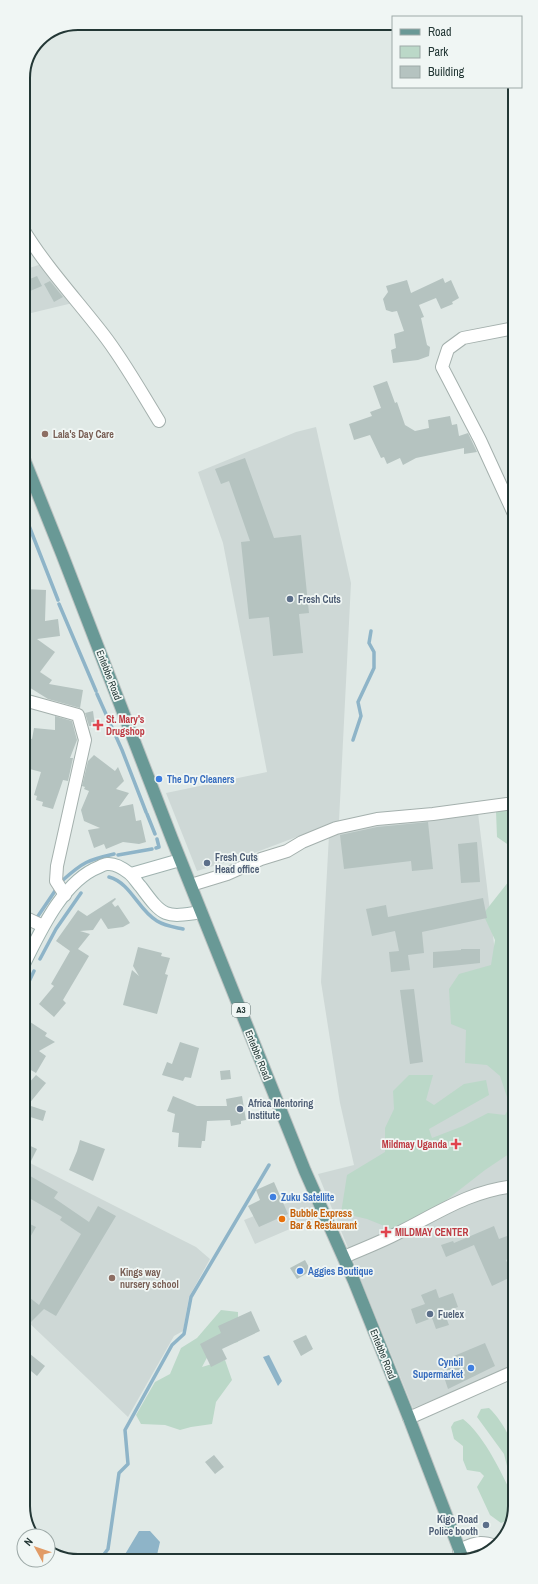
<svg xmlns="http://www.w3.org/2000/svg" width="538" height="1584" viewBox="0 0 538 1584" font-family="'Archivo Narrow',sans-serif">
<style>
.built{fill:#ced8d6}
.green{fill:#bbd8c8}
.water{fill:#8eb4c8}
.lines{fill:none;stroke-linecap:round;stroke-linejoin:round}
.stream{stroke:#8eb4c8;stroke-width:3.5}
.building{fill:#b5c3c0}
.minor-casing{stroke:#a4b0ad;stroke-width:14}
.tertiary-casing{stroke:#a4b0ad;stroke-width:14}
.secondary-casing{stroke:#a0b3b0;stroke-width:14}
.primary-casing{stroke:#bdc3c2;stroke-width:14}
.minor{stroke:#fff;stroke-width:12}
.tertiary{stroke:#fff;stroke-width:12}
.secondary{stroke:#fff;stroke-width:12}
.primary{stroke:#699996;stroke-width:12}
.education-dot{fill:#8d6e63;stroke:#f0f6f4;stroke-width:1.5}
.service-dot{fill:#5c6f8a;stroke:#f0f6f4;stroke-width:1.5}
.health-dot{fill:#e0444e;stroke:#f0f6f4;stroke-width:1.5}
.shop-dot{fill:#3f7fe0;stroke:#f0f6f4;stroke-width:1.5}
.food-dot{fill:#e8710a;stroke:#f0f6f4;stroke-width:1.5}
.labels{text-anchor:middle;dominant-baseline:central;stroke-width:3.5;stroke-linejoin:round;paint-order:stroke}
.shield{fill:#f0f6f4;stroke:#60706e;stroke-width:1}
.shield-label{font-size:9px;font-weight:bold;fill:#233735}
.education-label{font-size:10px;font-weight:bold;fill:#785e54;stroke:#f0f6f4;text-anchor:start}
.service-label{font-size:10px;font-weight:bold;fill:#4e5e75;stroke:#f0f6f4;text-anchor:start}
.street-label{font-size:10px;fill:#233735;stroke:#f0f6f4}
.health-label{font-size:10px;font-weight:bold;fill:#be3a42;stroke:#f0f6f4;text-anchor:start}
.shop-label{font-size:10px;font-weight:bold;fill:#366cbe;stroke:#f0f6f4;text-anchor:start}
.food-label{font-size:10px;font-weight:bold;fill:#c56008;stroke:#f0f6f4;text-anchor:start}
.rim{fill:none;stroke:#233735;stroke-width:2}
</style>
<rect width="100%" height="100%" fill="#e0e9e6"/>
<path class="built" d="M 51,261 L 81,301 L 23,315 L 23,270 Z
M 316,427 L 351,583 L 339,821 L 243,857 L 197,871 L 166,793 L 267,772 L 223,543 L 198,472 L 296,432 Z
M 478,813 L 506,1042 L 514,1039 L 515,1367 L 413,1408 L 318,1174 L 354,1165 L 340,1103 L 321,982 L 329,835 L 340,831 Z
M 24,1160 L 196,1247 L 210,1259 L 189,1297 L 183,1331 L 174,1336 L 128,1417 L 25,1319 Z
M 310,1194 L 320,1216 L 255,1244 L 244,1220 Z"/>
<path class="green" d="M 514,808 L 515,1150 L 485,1170 L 444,1202 L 397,1231 L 367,1219 L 341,1213 L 347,1175 L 385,1152 L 385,1128 L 394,1109 L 393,1091 L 409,1075 L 433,1075 L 426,1100 L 434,1105 L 464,1084 L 486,1080 L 489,1095 L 429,1129 L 432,1138 L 463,1126 L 488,1113 L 505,1115 L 510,1106 L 500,1076 L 487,1065 L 465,1063 L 466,1030 L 451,1024 L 449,989 L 459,974 L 491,965 L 495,940 L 483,914 L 509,881 L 507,861 L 513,848 L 497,837 L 496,811 Z
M 221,1310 L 238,1312 L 238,1342 L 212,1348 L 202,1367 L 225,1360 L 232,1380 L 216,1402 L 212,1424 L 191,1427 L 180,1430 L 165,1425 L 141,1424 L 136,1415 L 155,1382 L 170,1374 L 181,1348 L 197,1338 Z
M 489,1408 C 500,1418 513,1440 515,1454 C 517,1465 515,1478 515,1489 L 511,1482 L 504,1454 L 477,1417 L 481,1409 Z
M 463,1419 C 485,1436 503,1476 515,1501 L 511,1519 L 501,1523 L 490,1515 L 477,1487 L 484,1476 L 480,1472 L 467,1470 L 463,1460 L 463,1446 L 454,1439 L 451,1427 L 454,1422 Z"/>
<path class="water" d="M 269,1355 L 282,1381 L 278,1386 L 263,1357 Z
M 139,1531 L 150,1531 L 160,1542 L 157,1555 L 153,1561 L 121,1561 Z"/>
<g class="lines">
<path class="stream" d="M 24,513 L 58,600
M 59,604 L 96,691
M 97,694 L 122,750 L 146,812
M 353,740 L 361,716 L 358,702 L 374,668 L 374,652 L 369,643 L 371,631
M 147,814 L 155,834
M 156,848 L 159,847 L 157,839
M 118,855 L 152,849
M 109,877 C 131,883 138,910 157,921 C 165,926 174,927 183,929
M 63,880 C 83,862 88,860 114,854
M 36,919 L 57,888
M 24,942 L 29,933
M 40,959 L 56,929 L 81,893
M 24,992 L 34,971
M 99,1561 L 108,1549 L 119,1473 L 128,1464 L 125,1430 L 172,1345 L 184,1334 L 191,1297 L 269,1165"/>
</g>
<path class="building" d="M 37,276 L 42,286 L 23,294 L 23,282 Z
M 443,278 L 445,283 L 451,280 L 459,298 L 452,302 L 453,304 L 441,309 L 436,298 L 419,305 L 424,317 L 421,318 L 427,345 L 430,347 L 429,356 L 418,360 L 393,363 L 391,350 L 396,348 L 394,334 L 404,331 L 397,311 L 392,312 L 386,310 L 383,299 L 388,292 L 386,286 L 407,280 L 411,293 Z
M 50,281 L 63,297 L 54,302 L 44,284 Z
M 387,381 L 395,403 L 397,402 L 405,425 L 415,431 L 429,428 L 428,420 L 450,416 L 452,425 L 457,424 L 459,436 L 468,433 L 477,452 L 464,454 L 464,448 L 416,458 L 403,465 L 400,458 L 387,464 L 384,457 L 381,458 L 370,435 L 354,440 L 349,424 L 372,416 L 370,412 L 381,408 L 373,386 Z
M 245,458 L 274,538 L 301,535 L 309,613 L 299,614 L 303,653 L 273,656 L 269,617 L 249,619 L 241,542 L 250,541 L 229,481 L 221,484 L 215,469 Z
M 24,589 L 46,590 L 45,621 L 58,619 L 60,636 L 37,639 L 55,652 L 40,672 L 52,680 L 49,684 L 83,690 L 80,708 L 48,699 L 24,684 Z
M 93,711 L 95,726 L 89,726 L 85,713 Z
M 55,716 L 72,721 L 77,740 L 70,758 L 73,758 L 68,781 L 63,780 L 53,809 L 42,806 L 43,802 L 36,800 L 37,796 L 34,795 L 41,772 L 26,768 L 28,764 L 24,764 L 24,737 L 32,739 L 34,728 L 55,730 Z
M 94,755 L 115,771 L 118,767 L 124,781 L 116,789 L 129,793 L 119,807 L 133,804 L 136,821 L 141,820 L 146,842 L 139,844 L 123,842 L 106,849 L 104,844 L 94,848 L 88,830 L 100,828 L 84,821 L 81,810 L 89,791 L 84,789 L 85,787 L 82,786 L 88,761 Z
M 428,822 L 433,869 L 412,871 L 411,861 L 344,869 L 340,835 L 377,827 Z
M 477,842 L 480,882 L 461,883 L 458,844 Z
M 115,898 L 116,899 L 112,903 L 115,907 L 118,905 L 130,923 L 123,927 L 108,929 L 101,918 L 93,930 L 80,931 L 90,934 L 78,949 L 89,956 L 63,1000 L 66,1003 L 54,1017 L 39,1004 L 54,986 L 51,984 L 70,951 L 56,941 L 78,910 L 87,916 Z
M 483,898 L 487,918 L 422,932 L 424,953 L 408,955 L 410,970 L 391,972 L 389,952 L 399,951 L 395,931 L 372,936 L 366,909 L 386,905 L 388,917 Z
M 138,947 L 162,953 L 161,956 L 170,958 L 165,974 L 168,975 L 157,1014 L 123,1005 L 132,970 L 139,976 L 133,966 Z
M 461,949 L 480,949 L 480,963 L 433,968 L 433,952 L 461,950 Z
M 414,989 L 423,1062 L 410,1064 L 400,990 Z
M 24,1018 L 47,1033 L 45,1036 L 55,1042 L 39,1051 L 46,1056 L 36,1073 L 24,1066 Z
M 180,1042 L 199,1048 L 191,1078 L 185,1077 L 183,1081 L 162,1075 L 167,1062 L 172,1064 Z
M 230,1070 L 231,1079 L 221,1080 L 220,1071 Z
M 36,1075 L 46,1083 L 28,1105 L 46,1111 L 43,1121 L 24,1115 L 24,1097 L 29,1088 L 26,1086 Z
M 173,1096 L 197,1106 L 227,1106 L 226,1099 L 242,1096 L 246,1120 L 241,1121 L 241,1124 L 231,1126 L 230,1120 L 207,1121 L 205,1141 L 202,1141 L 201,1148 L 178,1147 L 179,1133 L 172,1132 L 175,1114 L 167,1111 Z
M 80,1140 L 105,1149 L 93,1181 L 69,1170 L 77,1151 Z
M 24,1143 L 37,1149 L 25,1173 L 58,1192 L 54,1198 L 89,1222 L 98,1206 L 116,1216 L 56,1316 L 44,1309 L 25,1328 L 25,1294 L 39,1305 L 81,1234 L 60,1220 L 62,1217 L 24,1195 Z
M 274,1182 L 288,1214 L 259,1227 L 248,1206 L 260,1200 L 256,1190 Z
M 24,1221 L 36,1227 L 24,1248 Z
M 494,1226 L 499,1239 L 507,1236 L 515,1256 L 506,1260 L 513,1276 L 492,1286 L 474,1245 L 446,1257 L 441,1245 L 453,1241 L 454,1243 Z
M 305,1260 L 311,1271 L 297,1279 L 290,1268 Z
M 436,1289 L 439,1298 L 453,1293 L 458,1307 L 444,1312 L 449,1325 L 436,1329 L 432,1318 L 416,1324 L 411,1309 L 425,1304 L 421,1295 Z
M 251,1311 L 260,1331 L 222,1349 L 227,1359 L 211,1367 L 200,1344 L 221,1333 L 218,1326 Z
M 306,1335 L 313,1349 L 301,1356 L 293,1341 Z
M 485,1343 L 495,1366 L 448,1389 L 443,1374 L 457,1358 L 454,1356 Z
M 25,1350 L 45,1366 L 37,1376 L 25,1366 Z
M 214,1455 L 224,1467 L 215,1474 L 205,1462 Z"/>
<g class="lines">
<defs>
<path id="minor" d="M 23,229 C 46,267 76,299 103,334 C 124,361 141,392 159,421
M 514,328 L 463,338 L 448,349 L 442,367 L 480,440 L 514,514
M 24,700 L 78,715 L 85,740 L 57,866 L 56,881 L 65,895
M 191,885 L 227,874 L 261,859 L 287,851 L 302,842 L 336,828 L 377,819 L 433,814 L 514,803
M 24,917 L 43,926
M 344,1257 C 362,1249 381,1242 398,1233 C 438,1213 469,1191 515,1186
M 409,1418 L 515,1371"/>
<path id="tertiary" d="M 459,1550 C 473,1544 479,1540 495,1546"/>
<path id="secondary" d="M 131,874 L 180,860
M 24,964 C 40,932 63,881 99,867 C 101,866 105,864 107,864 C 115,863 124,869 129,873 C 134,877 137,883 141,887 C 163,917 165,918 201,912"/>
<path id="primary" d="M 24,459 L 62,554 L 172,839 L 305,1171 L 354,1281 L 409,1418 L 463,1559"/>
</defs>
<use href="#minor" class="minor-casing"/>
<use href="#tertiary" class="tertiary-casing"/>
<use href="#secondary" class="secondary-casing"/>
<use href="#primary" class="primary-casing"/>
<use href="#minor" class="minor"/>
<use href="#tertiary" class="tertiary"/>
<use href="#secondary" class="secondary"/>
<use href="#primary" class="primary"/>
</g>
<g class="education-dot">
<circle cx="45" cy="434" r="4"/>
<circle cx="112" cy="1278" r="4"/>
</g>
<g class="service-dot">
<circle cx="290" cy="599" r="4"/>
<circle cx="207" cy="863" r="4"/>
<circle cx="240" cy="1109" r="4"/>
<circle cx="430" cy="1314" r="4"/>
<circle cx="486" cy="1525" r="4"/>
</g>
<g class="health-dot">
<path d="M96 719h4v4h4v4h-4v4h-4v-4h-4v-4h4z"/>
<path d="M454 1138h4v4h4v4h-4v4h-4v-4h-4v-4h4z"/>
<path d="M384 1226h4v4h4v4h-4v4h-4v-4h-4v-4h4z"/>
</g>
<g class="shop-dot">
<circle cx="159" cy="779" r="4"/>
<circle cx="273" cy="1197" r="4"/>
<circle cx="300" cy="1271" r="4"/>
<circle cx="471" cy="1368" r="4"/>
</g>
<circle class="food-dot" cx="282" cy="1219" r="4"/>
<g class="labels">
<rect class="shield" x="232" y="1003" width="18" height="14" rx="3"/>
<g class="shield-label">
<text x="241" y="1010">A3</text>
</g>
<g class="education-label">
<text x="53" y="434">Lala's Day Care</text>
<text x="120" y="1272">Kings way<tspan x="120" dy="12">nursery school</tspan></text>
</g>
<g class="service-label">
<text x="298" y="599">Fresh Cuts</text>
<text x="215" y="857">Fresh Cuts<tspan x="215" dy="12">Head office</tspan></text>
<text x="248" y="1103">Africa Mentoring<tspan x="248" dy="12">Institute</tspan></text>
<text x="438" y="1314">Fuelex</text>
<text x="478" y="1519" text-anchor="end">Kigo Road<tspan x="478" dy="12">Police booth</tspan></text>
</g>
<g class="street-label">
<text transform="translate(109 675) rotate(69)">Entebbe Road</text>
<text transform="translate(258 1055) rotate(68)">Entebbe Road</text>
<text transform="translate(383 1354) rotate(68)">Entebbe Road</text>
</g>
<g class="health-label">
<text x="106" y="719">St. Mary's<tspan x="106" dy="12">Drugshop</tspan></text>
<text x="447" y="1144" text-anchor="end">Mildmay Uganda</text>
<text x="395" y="1232">MILDMAY CENTER</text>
</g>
<g class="shop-label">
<text x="167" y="779">The Dry Cleaners</text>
<text x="281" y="1197">Zuku Satellite</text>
<text x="308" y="1271">Aggies Boutique</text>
<text x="463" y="1362" text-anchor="end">Cynbil<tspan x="463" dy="12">Supermarket</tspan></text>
</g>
<g class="food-label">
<text x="290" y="1213">Bubble Express<tspan x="290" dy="12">Bar &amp; Restaurant</tspan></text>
</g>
</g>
<path d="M0 0H538V1584H0ZM78 30H460A48 48 0 0 1 508 78V1506A48 48 0 0 1 460 1554H78A48 48 0 0 1 30 1506V78A48 48 0 0 1 78 30Z" fill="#f0f6f4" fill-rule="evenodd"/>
<path class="rim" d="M78 30H460A48 48 0 0 1 508 78V1506A48 48 0 0 1 460 1554H78A48 48 0 0 1 30 1506V78A48 48 0 0 1 78 30Z"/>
<rect x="392" y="16" width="130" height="72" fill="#f0f6f4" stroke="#9eaaa8"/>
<rect x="400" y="29" width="20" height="6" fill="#699996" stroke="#9eaaa8"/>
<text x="428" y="36" font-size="12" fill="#233735">Road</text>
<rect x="400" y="46" width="20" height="12" fill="#bbd8c8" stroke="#9eaaa8"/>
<text x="428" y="56" font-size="12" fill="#233735">Park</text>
<rect x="400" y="66" width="20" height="12" fill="#b5c3c0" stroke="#9eaaa8"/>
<text x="428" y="76" font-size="12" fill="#233735">Building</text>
<g transform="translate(36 1548) rotate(310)"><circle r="19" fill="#f0f6f4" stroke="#9eaaa8"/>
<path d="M0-3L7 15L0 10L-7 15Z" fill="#e19b66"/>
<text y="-6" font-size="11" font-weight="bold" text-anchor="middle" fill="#233735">N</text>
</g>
</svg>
